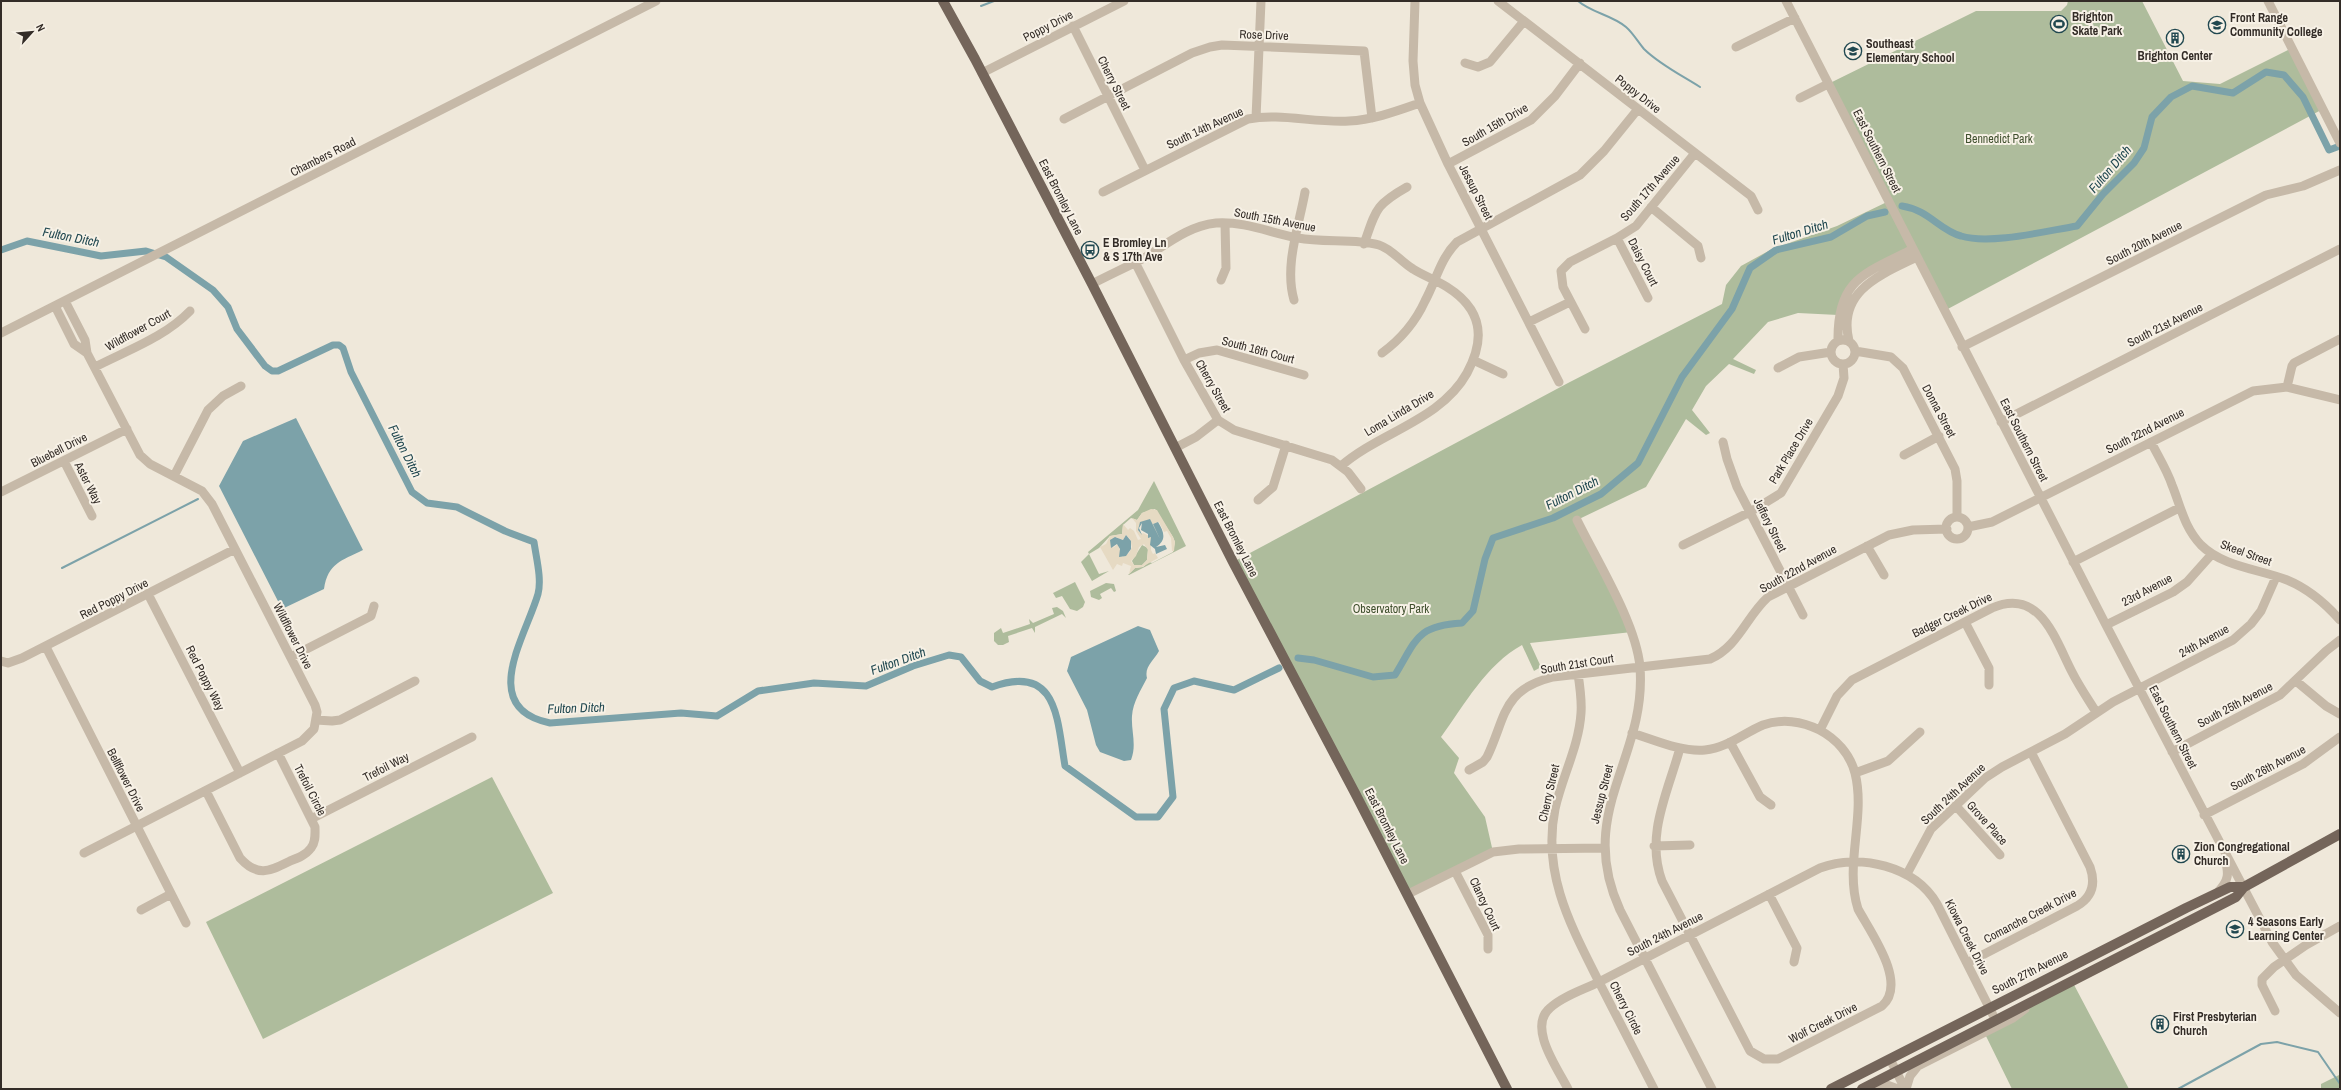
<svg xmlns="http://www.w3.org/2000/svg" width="2341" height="1090" viewBox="0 0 2341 1090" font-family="'Archivo Narrow',sans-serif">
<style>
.green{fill:#aebc9c}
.plaza{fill:#e6dac3;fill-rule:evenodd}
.water{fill:#7ca2a9}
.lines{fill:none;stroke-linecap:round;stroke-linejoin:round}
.stream{stroke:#7ca2a9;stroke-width:2}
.canal{stroke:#7ca2a9;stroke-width:7}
.minor{stroke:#c6b9a8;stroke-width:9}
.major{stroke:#74655a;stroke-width:10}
.labels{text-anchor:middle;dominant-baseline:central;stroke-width:4;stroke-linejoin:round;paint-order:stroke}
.poi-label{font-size:12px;font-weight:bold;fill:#332c27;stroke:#f7f1e6;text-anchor:start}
.street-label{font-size:12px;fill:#332c27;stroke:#f7f1e6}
.park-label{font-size:12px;fill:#3f4f2d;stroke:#f7f1e6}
.water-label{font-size:13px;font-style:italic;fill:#214850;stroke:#f7f1e6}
</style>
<rect width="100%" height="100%" fill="#efe8da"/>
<path class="green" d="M 2068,1 L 2142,1 L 2183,81 L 2220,84 L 2292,48 L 2323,109 L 1944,311 L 1913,249 L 1863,275 L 1838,315 L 1798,313 L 1768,322 L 1733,359 L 1756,370 L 1754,374 L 1729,364 L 1706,386 L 1692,410 L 1710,433 L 1706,435 L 1686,419 L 1646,487 L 1577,520 L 1632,632 L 1530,643 L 1541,667 L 1534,671 L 1522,645 C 1486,665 1465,704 1441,737 L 1459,758 L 1454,773 L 1485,817 L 1493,852 L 1408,894 L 1233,562 L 1568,383 L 1722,304 L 1726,285 L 1741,266 L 1772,249 L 1837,226 L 1889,201 L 1828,84 L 1976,11 L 2061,11 L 2067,5 Z
M 1154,481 L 1186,546 L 1129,575 L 1128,575 L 1135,568 L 1143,567 L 1149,562 L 1152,563 L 1173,552 L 1175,542 L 1173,537 L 1155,509 L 1142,513 L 1137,520 L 1131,518 L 1123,525 L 1122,534 L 1110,536 L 1099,548 L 1089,554 L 1088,552 L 1138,510 Z
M 1142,545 L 1148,548 L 1147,560 L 1142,565 L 1134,565 L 1132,561 Z
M 1089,554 L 1099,574 L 1109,571 L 1092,581 L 1081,562 Z
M 1075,582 L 1085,602 L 1083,607 L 1077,611 L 1070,609 L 1062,596 L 1056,598 L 1053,593 Z
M 1106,583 L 1114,584 L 1116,591 L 1114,592 L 1111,588 L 1100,594 L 1102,598 L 1099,600 L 1091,597 L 1090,591 Z
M 1057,607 L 1063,611 L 1066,618 L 1062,614 L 1035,627 L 1035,633 L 1032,628 L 1008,636 L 1009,642 L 1003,645 L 998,645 L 994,641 L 994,633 L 1001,628 L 1003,633 L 1030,624 L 1029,619 L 1033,623 L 1054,614 L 1052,608 Z
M 492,777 L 553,893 L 263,1039 L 206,922 Z
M 2072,981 L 2129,1089 L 2012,1089 L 1984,1032 Z
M 2339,1075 L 2340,1089 L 2321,1089 L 2321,1084 Z"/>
<path class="plaza" d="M 1151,509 L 1157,510 L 1173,537 L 1175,542 L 1174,551 L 1172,551 L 1171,538 L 1167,531 L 1164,532 L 1159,522 L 1153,524 L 1160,539 L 1148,522 L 1141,522 L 1138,530 L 1142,534 L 1143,533 L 1151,537 L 1151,550 L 1153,554 L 1155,553 L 1158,558 L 1142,567 L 1135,568 L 1129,574 L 1131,566 L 1123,563 L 1122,566 L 1117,564 L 1113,570 L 1100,547 L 1106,544 L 1110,536 L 1122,534 L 1123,524 L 1128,530 L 1130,528 L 1134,531 L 1138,540 L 1141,539 L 1136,531 L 1136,523 L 1132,518 L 1137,520 L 1142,513 ZM 1126,535 L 1130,539 L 1132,547 L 1129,553 L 1122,557 L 1118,544 L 1113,548 L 1116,537 L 1123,540 ZM 1144,544 L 1148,550 L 1147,560 L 1142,565 L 1134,565 L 1131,561 L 1136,556 L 1139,547 Z"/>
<path class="water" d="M 296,418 L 363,550 C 341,561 328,563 324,589 L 282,609 L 219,486 L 243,441 Z
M 1150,519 L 1160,539 L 1153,524 L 1158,522 C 1164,532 1167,540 1156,547 L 1165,545 L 1167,549 L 1156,554 L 1155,549 L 1150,545 L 1151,537 L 1148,538 L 1148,534 L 1141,530 L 1142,523 L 1139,528 L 1142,535 L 1138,530 L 1140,522 Z
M 1126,535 L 1131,541 L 1131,549 L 1126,556 L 1119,557 L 1120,549 L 1117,544 L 1111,548 L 1110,540 L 1115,537 L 1123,540 Z
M 1138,626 L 1150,630 L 1159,651 C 1154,660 1144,667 1147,678 C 1141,690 1133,702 1132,716 C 1131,731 1137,745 1131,760 L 1124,761 L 1100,752 L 1096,745 L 1087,710 L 1067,671 L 1071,657 Z"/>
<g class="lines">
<path class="stream" d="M 1578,1 C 1592,13 1612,15 1626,27 C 1633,33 1638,42 1644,49 C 1659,64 1681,75 1700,87
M 981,6 L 994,1
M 62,568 L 198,499
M 2178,1089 L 2261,1044 L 2277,1042 L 2318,1052 L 2340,1084"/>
<path class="canal" d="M 1902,206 C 1929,210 1939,230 1961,236 C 1990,245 2046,231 2077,226 L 2103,194 L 2134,163 L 2144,148 L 2152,117 L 2171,97 L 2192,86 L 2233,93 L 2266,72 L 2284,75 L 2303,97 L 2329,150 L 2340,146
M 1,250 L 27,241 L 101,256 L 146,251 L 166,257 L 213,290 L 228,307 L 237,329 L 265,366 L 272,371 L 278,371 L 333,345 L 339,345 L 343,348 L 351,372 L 412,492 L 427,503 L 457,507 L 505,531 L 534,542 C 536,557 542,579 538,594 C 526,636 477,708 550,723 L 681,713 L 717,716 L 758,691 L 814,683 L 866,686 L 913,666 L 949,655 L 961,657 L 980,681 L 992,687 C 1058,663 1057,719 1065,766 L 1136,817 L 1158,817 L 1173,797 L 1164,709 L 1174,688 L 1194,681 L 1234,690 L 1279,668
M 1298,658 L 1314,660 L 1373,677 L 1395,675 C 1417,639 1416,626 1462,623 L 1473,611 L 1485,559 L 1493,538 L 1553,518 L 1601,494 L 1638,463 L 1682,377 L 1732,309 L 1750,268 L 1776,250 L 1831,237 L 1867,216 L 1885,212"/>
<path class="minor" d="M 1415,1 L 1413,61 L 1415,85 L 1420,103 L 1448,164 L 1559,382
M 1498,1 L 1751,196 L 1758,210
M 1786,1 L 2106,625 L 2272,942 L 2296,975 L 2340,1013
M 2268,1 L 2340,143
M 1073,26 L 1145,170
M 1736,47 L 1795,18
M 1465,63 L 1478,67 L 1490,62 L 1524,21
M 982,73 L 1124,1
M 1800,98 L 1828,84
M 1256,118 L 1261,1
M 1064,119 L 1192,53 L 1210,47 L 1222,45 L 1364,51 L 1372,118
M 1448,164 L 1531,120 L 1555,96 L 1580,63
M 1103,192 L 1248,119 C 1280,113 1315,123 1349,121 C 1373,120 1397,111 1420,103
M 1651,207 L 1698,246 L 1701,258
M 1617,238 L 1648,298
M 1364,244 C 1376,210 1375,205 1407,187
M 1135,262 L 1184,360 L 1218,420 L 1234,430 L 1332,460 L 1348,472 L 1361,489
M 1221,280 L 1226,268 L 1225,223
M 1092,284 C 1109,275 1127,267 1144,258 C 1167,244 1188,226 1216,223 C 1244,221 1271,233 1298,238 C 1323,243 1356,238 1379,245 C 1392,249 1401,262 1413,269 C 1424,276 1436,280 1447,287 C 1482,309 1486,338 1467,373 C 1441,420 1380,432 1341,466
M 1294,300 C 1284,266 1299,226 1305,192
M 65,301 L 85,340 L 87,353 L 140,455 L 150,464 L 202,491 L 212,504 L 315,705 L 317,712 L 314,729 L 302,741 L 84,853
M 55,306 L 74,344 L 87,353
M 1529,322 L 1570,302
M 1585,329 L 1563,287 L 1561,271 L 1570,262 L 1617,238 L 1636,226 L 1695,153
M 1,333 L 656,1
M1831 352a12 12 0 1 1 24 0a12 12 0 1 1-24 0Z
M 1838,341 C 1837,279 1864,274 1913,249
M 1849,341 C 1837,291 1880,275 1917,257
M 1962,347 L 2266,195 L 2303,186 L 2340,170
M 1855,351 L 1891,357 L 1903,368 L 1955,469 L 1957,481 L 1957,517
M 1382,353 C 1401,339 1415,323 1425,301 C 1436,281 1440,259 1457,242 L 1580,175 L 1604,151 L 1638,109
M 1184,360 L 1199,353 L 1217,350 L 1304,375
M 1473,360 L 1503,374
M 95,367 C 128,350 165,337 190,311
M 1778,368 L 1799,357 L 1831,352
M 2287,387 L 2292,366 L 2294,363 L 2340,339
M 2001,422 L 2340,249
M 1723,442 L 1727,459 L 1737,487 L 1803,615
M 2151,442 C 2158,456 2167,470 2172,485 C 2181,507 2184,527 2201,545 C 2223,567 2259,569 2287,580 C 2309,589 2325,603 2340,620
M 1175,448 L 1196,437 L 1218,420
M 1904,455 L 1939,436
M 64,461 L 92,516
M 174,476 L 208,410 L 223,396 L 241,386
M 1,492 L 127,429
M 1258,500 L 1273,487 L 1286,445
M1946 528a11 11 0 1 1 22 0a11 11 0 1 1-22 0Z
M 1577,520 C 1597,561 1636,623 1640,667 C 1647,759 1575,812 1620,910 L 1712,1089
M 1968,527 L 1992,522 L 2253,391 L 2287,387 L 2340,400
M 1683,545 L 1750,512 L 1781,493 L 1838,396 L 1844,378 L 1843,364
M 1867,546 L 1884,575
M 2073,562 L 2179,508
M 148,594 L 240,773
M 1965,622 L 1989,668 L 1989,685
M 2106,625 L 2173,592 L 2187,582 L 2212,554
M 46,647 L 186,923
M 291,657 L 371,616 L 374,606
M 1,661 L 8,663 L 22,658 L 235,549
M 1578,674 C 1580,687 1582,700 1581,713 C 1579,746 1562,777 1555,809 C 1542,874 1571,926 1599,982 L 1820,868 C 1860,853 1915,866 1937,904 L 1996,1021
M 2296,681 L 2326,706 L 2340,714
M 316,720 L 332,721 L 340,720 L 415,681
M 1820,730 L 1837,696 L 1852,680 L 1992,608 C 2040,587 2055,639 2072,672 C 2079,686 2088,699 2096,712
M 1632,733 C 1655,740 1680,752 1705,750 C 1727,748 1744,733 1763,725 C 1800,712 1845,735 1855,773 C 1866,817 1844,865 1858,909 C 1871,933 1908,983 1882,1006 L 1778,1059 L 1764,1059 L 1750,1051 L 1662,881 C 1645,835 1668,792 1680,748
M 1730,742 L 1760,797 L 1771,805
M 2172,752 L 2280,695 L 2326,651 L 2340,640
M 1469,770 L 1483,762 L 1487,757 C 1506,718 1501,690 1553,677 L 1710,659 C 1738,647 1746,617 1768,597 L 1889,535 L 1913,530 L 1947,529
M 1855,773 L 1888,761 L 1920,732
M 206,791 L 240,858 C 258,878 270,871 290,861 C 298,858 306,855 311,848 C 316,842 315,834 315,827 L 278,753
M 1956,806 L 2000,855
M 2204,815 L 2303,764 L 2340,737
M 311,819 L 472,737
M 1654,846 L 1690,845
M 1455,871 L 1488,935 L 1488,949
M 1907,874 L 1931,829 L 1985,778 L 2002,767 L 2065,734 L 2113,702 L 2233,640 L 2251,624 L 2261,611 L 2276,577
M 2218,892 C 2229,880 2229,874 2225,859
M 1408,894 L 1493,852 L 1519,849 L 1604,848
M 1769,894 L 1797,948 L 1794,962
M 141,910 L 171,894
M 1967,963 L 2077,906 C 2092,897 2096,884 2090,867 L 2031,752
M 2275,1011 L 2262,985 L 2262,979 L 2274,967 L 2306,945 L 2340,926
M 1890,1059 L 1905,1089
M 1568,1089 C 1558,1069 1527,1027 1550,1008 C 1563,996 1583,990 1599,982 L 1654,1089
M 1874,1089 L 1887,1085 L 1898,1089
M 1906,1089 L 1910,1076 L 1918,1066 L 2013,1018 L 2025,1009"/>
<path class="major" d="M 943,1 L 975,59 L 1092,284 L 1233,562 L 1355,793 L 1507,1089
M 1831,1089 L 2186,908 L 2230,887 L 2244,887
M 1862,1089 L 2236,897 L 2244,887 L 2340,834"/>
</g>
<defs>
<symbol id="stadium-ring" viewBox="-11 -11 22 22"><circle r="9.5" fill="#f7f1e6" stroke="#214850" stroke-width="1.5"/><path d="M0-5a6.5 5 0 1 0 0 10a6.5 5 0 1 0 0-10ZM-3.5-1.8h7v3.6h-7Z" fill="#214850"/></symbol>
<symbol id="university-ring" viewBox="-11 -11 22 22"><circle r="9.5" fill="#f7f1e6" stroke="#214850" stroke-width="1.5"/><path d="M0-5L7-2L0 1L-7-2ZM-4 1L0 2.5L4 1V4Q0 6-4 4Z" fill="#214850"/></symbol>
<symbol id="building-ring" viewBox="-11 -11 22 22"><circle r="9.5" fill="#f7f1e6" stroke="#214850" stroke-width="1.5"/><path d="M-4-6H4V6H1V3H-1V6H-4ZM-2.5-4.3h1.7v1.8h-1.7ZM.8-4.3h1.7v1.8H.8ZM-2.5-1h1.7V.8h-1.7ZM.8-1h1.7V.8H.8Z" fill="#214850"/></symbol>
<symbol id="school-ring" viewBox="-11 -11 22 22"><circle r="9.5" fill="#f7f1e6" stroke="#214850" stroke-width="1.5"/><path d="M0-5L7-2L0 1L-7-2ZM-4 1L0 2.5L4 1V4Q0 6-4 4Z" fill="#214850"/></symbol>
<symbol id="bus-ring" viewBox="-11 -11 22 22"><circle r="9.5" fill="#f7f1e6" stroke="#214850" stroke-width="1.5"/><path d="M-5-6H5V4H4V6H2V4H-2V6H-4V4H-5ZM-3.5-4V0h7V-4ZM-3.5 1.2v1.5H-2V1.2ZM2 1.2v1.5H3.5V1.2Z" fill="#214850"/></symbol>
</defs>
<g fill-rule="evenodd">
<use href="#stadium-ring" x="2049" y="14" width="20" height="20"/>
<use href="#university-ring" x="2207" y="15" width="20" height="20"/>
<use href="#building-ring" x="2165" y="28" width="20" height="20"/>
<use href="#school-ring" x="1843" y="41" width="20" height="20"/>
<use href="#bus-ring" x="1080" y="240" width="20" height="20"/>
<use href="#building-ring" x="2171" y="844" width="20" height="20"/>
<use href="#school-ring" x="2225" y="919" width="20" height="20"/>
<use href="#building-ring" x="2150" y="1014" width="20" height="20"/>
</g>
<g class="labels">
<g class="poi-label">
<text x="2072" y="17">Brighton<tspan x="2072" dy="14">Skate Park</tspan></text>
<text x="2230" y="18">Front Range<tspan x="2230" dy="14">Community College</tspan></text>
<text x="1866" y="44">Southeast<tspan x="1866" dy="14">Elementary School</tspan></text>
<text x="2175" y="56" text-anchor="middle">Brighton Center</text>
<text x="1103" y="243">E Bromley Ln<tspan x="1103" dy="14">&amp; S 17th Ave</tspan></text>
<text x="2194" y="847">Zion Congregational<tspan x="2194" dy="14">Church</tspan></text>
<text x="2248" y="922">4 Seasons Early<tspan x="2248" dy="14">Learning Center</tspan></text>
<text x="2173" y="1017">First Presbyterian<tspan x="2173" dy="14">Church</tspan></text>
</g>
<g class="street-label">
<text transform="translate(1048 26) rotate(-27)">Poppy Drive</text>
<text transform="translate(1264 35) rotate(2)">Rose Drive</text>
<text transform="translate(1114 83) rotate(63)">Cherry Street</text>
<text transform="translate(1638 94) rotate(38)">Poppy Drive</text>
<text transform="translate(1495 125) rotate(-30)">South 15th Drive</text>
<text transform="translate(1205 128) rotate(-25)">South 14th Avenue</text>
<text transform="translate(1877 151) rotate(63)">East Southern Street</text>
<text transform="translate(323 157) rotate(-27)">Chambers Road</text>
<text transform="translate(1650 188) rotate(-49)">South 17th Avenue</text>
<text transform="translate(1476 192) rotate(63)">Jessup Street</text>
<text transform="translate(1061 197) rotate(63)">East Bromley Lane</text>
<text transform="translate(1275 220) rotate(11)">South 15th Avenue</text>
<text transform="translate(2144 243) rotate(-27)">South 20th Avenue</text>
<text transform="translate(1643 262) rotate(63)">Daisy Court</text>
<text transform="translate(2165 325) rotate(-27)">South 21st Avenue</text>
<text transform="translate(138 330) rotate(-29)">Wildflower Court</text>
<text transform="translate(1258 350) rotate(15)">South 16th Court</text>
<text transform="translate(1213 386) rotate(60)">Cherry Street</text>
<text transform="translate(1939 411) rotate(62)">Donna Street</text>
<text transform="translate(1399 413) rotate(-31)">Loma Linda Drive</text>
<text transform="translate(2145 431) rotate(-27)">South 22nd Avenue</text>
<text transform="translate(2024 440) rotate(63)">East Southern Street</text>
<text transform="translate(59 450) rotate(-27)">Bluebell Drive</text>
<text transform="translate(1791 451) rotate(-59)">Park Place Drive</text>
<text transform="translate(88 483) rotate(63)">Aster Way</text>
<text transform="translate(1770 525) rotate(63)">Jeffery Street</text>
<text transform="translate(1236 539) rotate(63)">East Bromley Lane</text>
<text transform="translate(2246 553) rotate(20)">Skeel Street</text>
<text transform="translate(1798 569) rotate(-29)">South 22nd Avenue</text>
<text transform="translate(2147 590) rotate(-28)">23rd Avenue</text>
<text transform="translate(114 599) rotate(-27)">Red Poppy Drive</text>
<text transform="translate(1952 615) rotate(-26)">Badger Creek Drive</text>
<text transform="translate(293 636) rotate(63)">Wildflower Drive</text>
<text transform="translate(2204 641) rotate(-29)">24th Avenue</text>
<text transform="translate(1577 664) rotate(-9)">South 21st Court</text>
<text transform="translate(205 678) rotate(63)">Red Poppy Way</text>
<text transform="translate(2235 705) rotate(-28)">South 25th Avenue</text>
<text transform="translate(2173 727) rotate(63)">East Southern Street</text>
<text transform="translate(386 767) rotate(-27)">Trefoil Way</text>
<text transform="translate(2268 768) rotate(-28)">South 26th Avenue</text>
<text transform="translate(126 780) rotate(63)">Bellflower Drive</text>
<text transform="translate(310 790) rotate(63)">Trefoil Circle</text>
<text transform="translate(1549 793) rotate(-77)">Cherry Street</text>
<text transform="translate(1602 794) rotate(-76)">Jessup Street</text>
<text transform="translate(1953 794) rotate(-43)">South 24th Avenue</text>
<text transform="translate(1987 823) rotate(48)">Grove Place</text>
<text transform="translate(1387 826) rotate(63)">East Bromley Lane</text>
<text transform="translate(1485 904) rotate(65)">Clancy Court</text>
<text transform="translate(2030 916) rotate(-28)">Comanche Creek Drive</text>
<text transform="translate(1665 934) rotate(-27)">South 24th Avenue</text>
<text transform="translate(1967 937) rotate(63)">Kiowa Creek Drive</text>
<text transform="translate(2030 972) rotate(-27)">South 27th Avenue</text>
<text transform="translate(1626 1008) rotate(63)">Cherry Circle</text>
<text transform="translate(1823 1023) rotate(-27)">Wolf Creek Drive</text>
</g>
<g class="park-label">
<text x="1999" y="139">Bennedict Park</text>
<text x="1391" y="609">Observatory Park</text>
</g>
<g class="water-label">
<text transform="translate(2110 169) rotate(-49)">Fulton Ditch</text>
<text transform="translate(1800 232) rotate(-17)">Fulton Ditch</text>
<text transform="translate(71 237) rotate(11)">Fulton Ditch</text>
<text transform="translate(405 451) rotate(63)">Fulton Ditch</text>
<text transform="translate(1572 493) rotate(-27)">Fulton Ditch</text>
<text transform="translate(898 661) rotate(-20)">Fulton Ditch</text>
<text transform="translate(576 708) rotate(-2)">Fulton Ditch</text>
</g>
</g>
<rect width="2341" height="1090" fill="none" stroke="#332c27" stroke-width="4"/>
<g transform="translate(32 32) rotate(63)" stroke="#f7f1e6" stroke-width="3" paint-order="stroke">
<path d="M0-3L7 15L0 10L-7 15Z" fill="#332c27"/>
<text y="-6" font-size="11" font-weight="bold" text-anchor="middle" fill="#332c27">N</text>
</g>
</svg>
